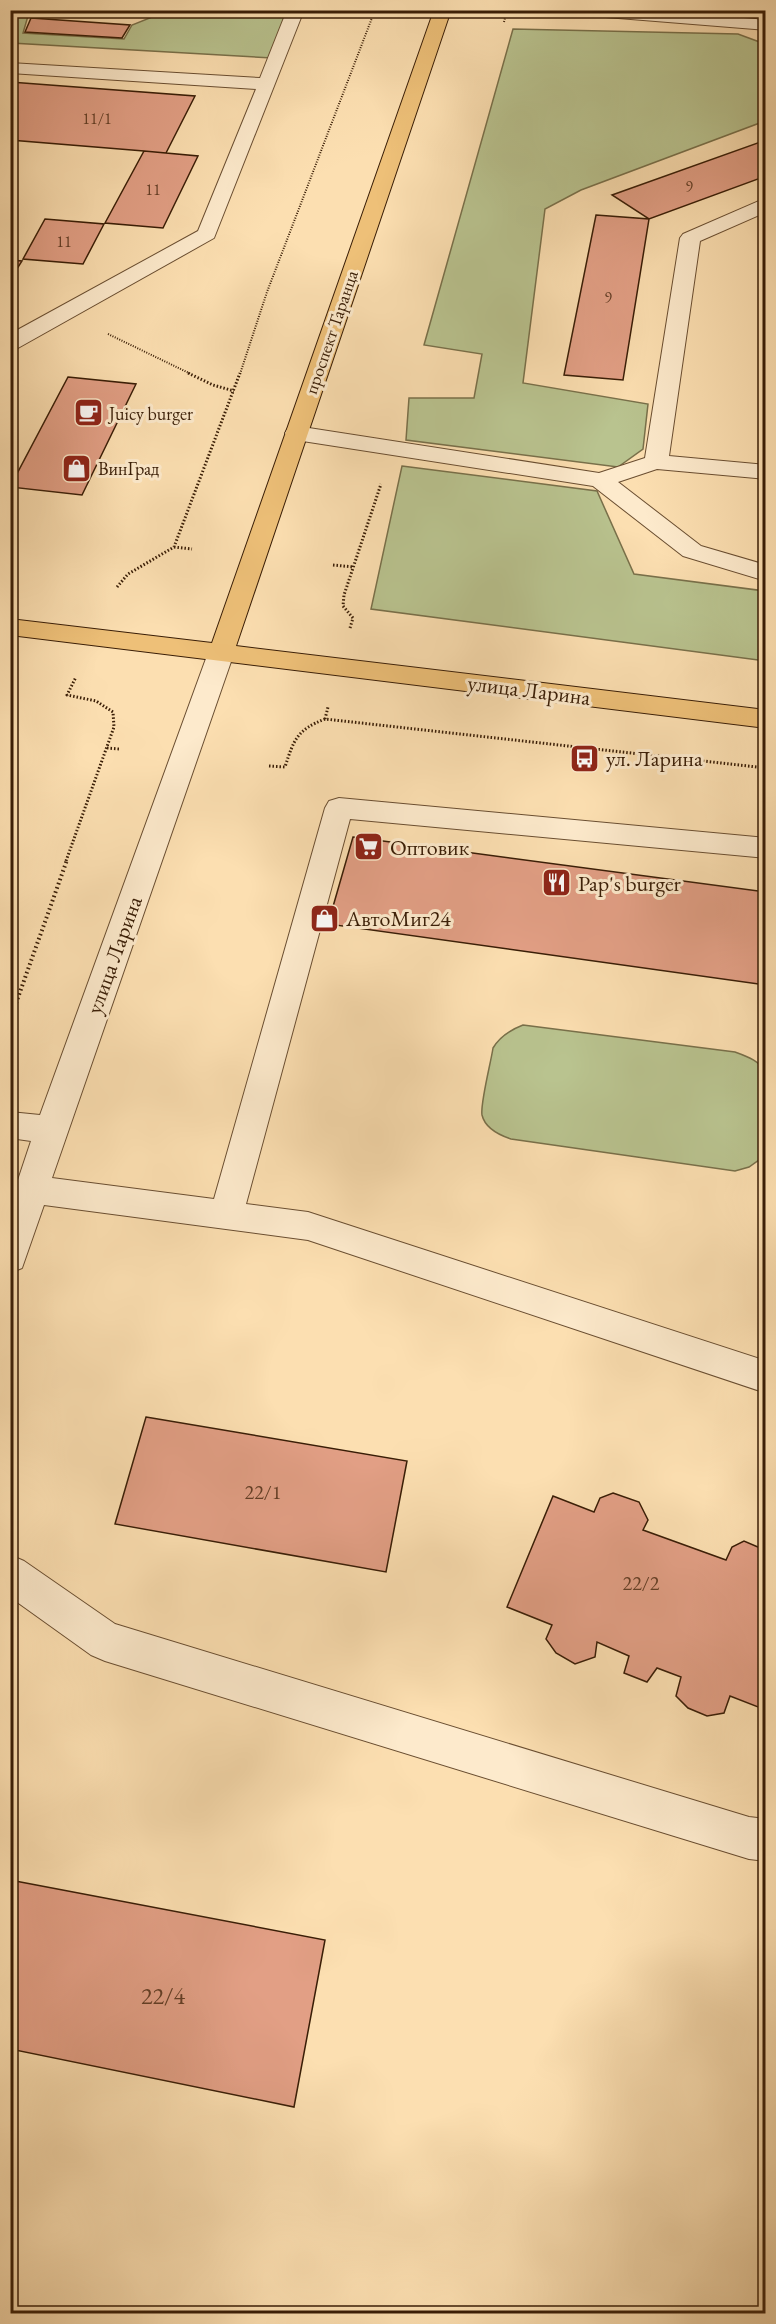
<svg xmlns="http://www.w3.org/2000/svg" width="776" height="2324" viewBox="0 0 776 2324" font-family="'EB Garamond',serif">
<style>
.green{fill:#b9c38f;stroke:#79704a;stroke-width:1.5}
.building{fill:#e29f85;stroke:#391d06;stroke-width:1.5}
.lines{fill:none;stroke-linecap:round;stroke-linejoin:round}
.minor-casing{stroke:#6a4e31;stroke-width:2}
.major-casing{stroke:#391d06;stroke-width:2}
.path-far2{stroke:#391d06;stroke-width:2;stroke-dasharray:1 1.5;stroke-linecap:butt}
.path-far1{stroke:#391d06;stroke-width:3;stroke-dasharray:1.5 2;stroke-linecap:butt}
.path{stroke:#391d06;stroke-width:4;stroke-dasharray:1.5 3;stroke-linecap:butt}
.minor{fill:#fdeacc;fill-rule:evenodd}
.major{fill:#eec078;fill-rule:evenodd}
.labels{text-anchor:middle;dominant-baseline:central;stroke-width:6;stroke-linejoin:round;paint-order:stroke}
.far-number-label{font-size:16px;fill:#633e26}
.far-street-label{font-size:18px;fill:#391d06;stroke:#fdeacc}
.far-poi-label{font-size:18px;fill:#391d06;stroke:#fdeacc;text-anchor:start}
.number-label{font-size:20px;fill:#633e26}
.street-label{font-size:22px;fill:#391d06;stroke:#fdeacc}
.poi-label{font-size:22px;fill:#391d06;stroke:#fdeacc;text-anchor:start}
.near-number-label{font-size:24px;fill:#633e26}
</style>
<rect width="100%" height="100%" fill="#fcdfb1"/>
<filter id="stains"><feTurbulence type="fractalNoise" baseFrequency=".00333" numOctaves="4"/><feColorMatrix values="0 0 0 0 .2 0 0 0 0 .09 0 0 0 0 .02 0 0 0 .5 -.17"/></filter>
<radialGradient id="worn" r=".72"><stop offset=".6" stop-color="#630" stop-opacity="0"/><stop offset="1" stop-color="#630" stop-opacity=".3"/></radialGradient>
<path class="green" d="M 167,11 L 290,11 L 272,58 L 11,43 L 10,15 L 28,16 L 23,33 L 124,39 L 132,25 Z
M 513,29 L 738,34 L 765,44 L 765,121 L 581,190 L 545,209 L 523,383 L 648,404 L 643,449 L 618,467 L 406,440 L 409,398 L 474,398 L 482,354 L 424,345 Z
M 402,466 L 597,491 L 634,574 L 765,591 L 765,661 L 371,609 Z
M 523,1025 L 735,1052 C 746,1056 761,1061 765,1073 L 763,1157 L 749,1167 L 735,1171 L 511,1139 C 499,1135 485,1128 482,1115 C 480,1104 491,1062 493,1048 C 500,1036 510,1030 523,1025 Z"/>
<path class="building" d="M 31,18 L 130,25 L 122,38 L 25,32 Z
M 10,82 L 195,96 L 166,153 L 144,151 L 10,140 Z
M 766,140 L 766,176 L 649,219 L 612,195 Z
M 144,151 L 198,156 L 163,228 L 105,223 Z
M 596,215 L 649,219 L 623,380 L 564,375 Z
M 45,219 L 104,224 L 83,264 L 23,259 Z
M 10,260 L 22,261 L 10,280 Z
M 68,377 L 136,384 L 82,495 L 10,487 Z
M 353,837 L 766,892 L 766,985 L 328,924 Z
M 146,1417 L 407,1461 L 386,1572 L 115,1524 Z
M 613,1493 L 639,1502 L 648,1520 L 643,1530 L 726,1560 L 732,1547 L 744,1541 L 765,1550 L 766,1710 L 730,1696 L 724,1713 L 707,1716 L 688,1708 L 676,1696 L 681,1677 L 657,1668 L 647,1682 L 624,1673 L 629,1656 L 597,1642 L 595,1657 L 575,1664 L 556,1653 L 546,1639 L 552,1625 L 507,1607 L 553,1496 L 594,1512 L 600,1498 Z
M 10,1880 L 325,1940 L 294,2107 L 10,2049 Z"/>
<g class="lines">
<defs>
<path id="minor" d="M 287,10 L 304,10 L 214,238 L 18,348 L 10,349 L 10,334 L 198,231 L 256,89 L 10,73 L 10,63 L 260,78 Z
M 573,10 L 651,10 L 766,20 L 766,30 L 581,15 Z
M 766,198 L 766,212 L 700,241 L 669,456 L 766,465 L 766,479 L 657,469 L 618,482 L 701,546 L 766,565 L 766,581 L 683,556 L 593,486 L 296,440 L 288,438 L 285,433 L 288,428 L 296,426 L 599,473 L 645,458 L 680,238 L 683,234 Z
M 221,645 L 230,647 L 234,653 L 52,1178 L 214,1199 L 325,808 L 329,801 L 339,798 L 766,838 L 766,858 L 350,819 L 246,1204 L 308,1212 L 766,1361 L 766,1393 L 308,1240 L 44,1205 L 22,1268 L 10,1273 L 10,1204 L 31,1141 L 10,1138 L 10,1112 L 40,1115 L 208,653 L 212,647 Z
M 10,1555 L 24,1561 L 115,1624 L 749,1817 L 766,1819 L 766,1861 L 749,1859 L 105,1661 L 91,1655 L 10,1597 Z"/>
<path id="major" d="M 434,10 L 451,10 L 236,646 L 766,710 L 766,728 L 10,635 L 10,619 L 212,643 Z"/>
</defs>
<use href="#minor" class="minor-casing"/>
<use href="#major" class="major-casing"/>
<path class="path-far2" d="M 504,22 L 507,10
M 108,334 L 191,374
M 240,374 L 267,292 L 375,10"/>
<path class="path-far1" d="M 188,373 L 213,385 L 234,391
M 174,547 L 192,549
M 333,565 L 354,567
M 117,587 L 128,574 L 174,547 L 240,373
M 350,628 L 353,618 L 343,606 L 344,595 L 381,484
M 325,719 L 328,707
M 107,748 L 119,749
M 269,766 L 285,767 C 294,739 297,730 325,719 L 766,768
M 66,861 L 114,727 L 113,712 L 96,701 L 67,695 L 76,677"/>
<path class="path" d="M 10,1020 L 67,860"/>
<use href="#minor" class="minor"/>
<use href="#major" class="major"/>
</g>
<defs>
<symbol id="cafe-square" viewBox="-11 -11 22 22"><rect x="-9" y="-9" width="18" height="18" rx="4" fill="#8f2418" stroke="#fdeacc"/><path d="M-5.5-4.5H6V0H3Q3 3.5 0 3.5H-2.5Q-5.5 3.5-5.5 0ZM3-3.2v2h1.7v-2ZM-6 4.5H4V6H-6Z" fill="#fff"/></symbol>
<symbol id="shop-square" viewBox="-11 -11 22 22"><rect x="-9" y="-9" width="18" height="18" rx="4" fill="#8f2418" stroke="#fdeacc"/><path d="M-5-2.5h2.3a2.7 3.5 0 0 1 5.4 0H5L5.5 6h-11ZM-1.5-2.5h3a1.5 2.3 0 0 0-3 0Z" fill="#fff"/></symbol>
<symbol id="bus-square" viewBox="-11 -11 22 22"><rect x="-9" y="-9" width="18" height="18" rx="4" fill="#8f2418" stroke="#fdeacc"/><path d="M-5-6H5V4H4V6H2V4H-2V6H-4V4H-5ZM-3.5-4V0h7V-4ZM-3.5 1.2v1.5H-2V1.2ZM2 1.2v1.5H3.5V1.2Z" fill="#fff"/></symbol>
<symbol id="supermarket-square" viewBox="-11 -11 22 22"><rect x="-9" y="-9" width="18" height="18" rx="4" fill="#8f2418" stroke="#fdeacc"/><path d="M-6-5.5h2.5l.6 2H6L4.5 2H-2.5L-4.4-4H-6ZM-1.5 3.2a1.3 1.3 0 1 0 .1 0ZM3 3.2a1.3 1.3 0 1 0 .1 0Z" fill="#fff"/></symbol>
<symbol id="restaurant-square" viewBox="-11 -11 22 22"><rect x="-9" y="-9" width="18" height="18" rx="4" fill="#8f2418" stroke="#fdeacc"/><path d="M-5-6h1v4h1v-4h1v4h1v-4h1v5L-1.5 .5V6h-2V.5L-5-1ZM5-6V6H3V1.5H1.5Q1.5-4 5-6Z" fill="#fff"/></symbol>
</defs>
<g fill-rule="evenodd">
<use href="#cafe-square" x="72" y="396" width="33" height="33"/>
<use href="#shop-square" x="60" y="452" width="33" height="33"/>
<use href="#bus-square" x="568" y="742" width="33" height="33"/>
<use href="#supermarket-square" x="352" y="830" width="33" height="33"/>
<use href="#restaurant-square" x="540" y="866" width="33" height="33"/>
<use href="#shop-square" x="308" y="902" width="33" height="33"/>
</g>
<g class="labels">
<g class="far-number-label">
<text x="97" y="118">11/1</text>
<text x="689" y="186">9</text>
<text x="153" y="189">11</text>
<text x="64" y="241">11</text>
<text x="608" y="297">9</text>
</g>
<g class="far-street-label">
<text transform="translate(331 332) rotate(-71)">проспект Таранца</text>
</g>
<g class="far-poi-label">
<text x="109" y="413">Juicy burger</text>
<text x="98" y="468">ВинГрад</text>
</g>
<g class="number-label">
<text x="263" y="1492">22/1</text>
<text x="641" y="1583">22/2</text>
</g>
<g class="street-label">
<text transform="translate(529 690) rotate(7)">улица Ларина</text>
<text transform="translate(114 955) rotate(-70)">улица Ларина</text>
</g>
<g class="poi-label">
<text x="606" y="758">ул. Ларина</text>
<text x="390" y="847">Оптовик</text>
<text x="578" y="883">Pap's burger</text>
<text x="346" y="918">АвтоМиг24</text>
</g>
<g class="near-number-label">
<text x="163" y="1995">22/4</text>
</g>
</g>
<rect width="776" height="2324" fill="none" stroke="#fcdfb1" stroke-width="36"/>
<rect x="12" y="12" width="752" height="2300" fill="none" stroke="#391d06" stroke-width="3"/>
<rect x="18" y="18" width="740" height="2288" fill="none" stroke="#391d06" stroke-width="1.5"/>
<rect width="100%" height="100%" filter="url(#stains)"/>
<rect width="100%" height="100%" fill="url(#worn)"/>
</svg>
